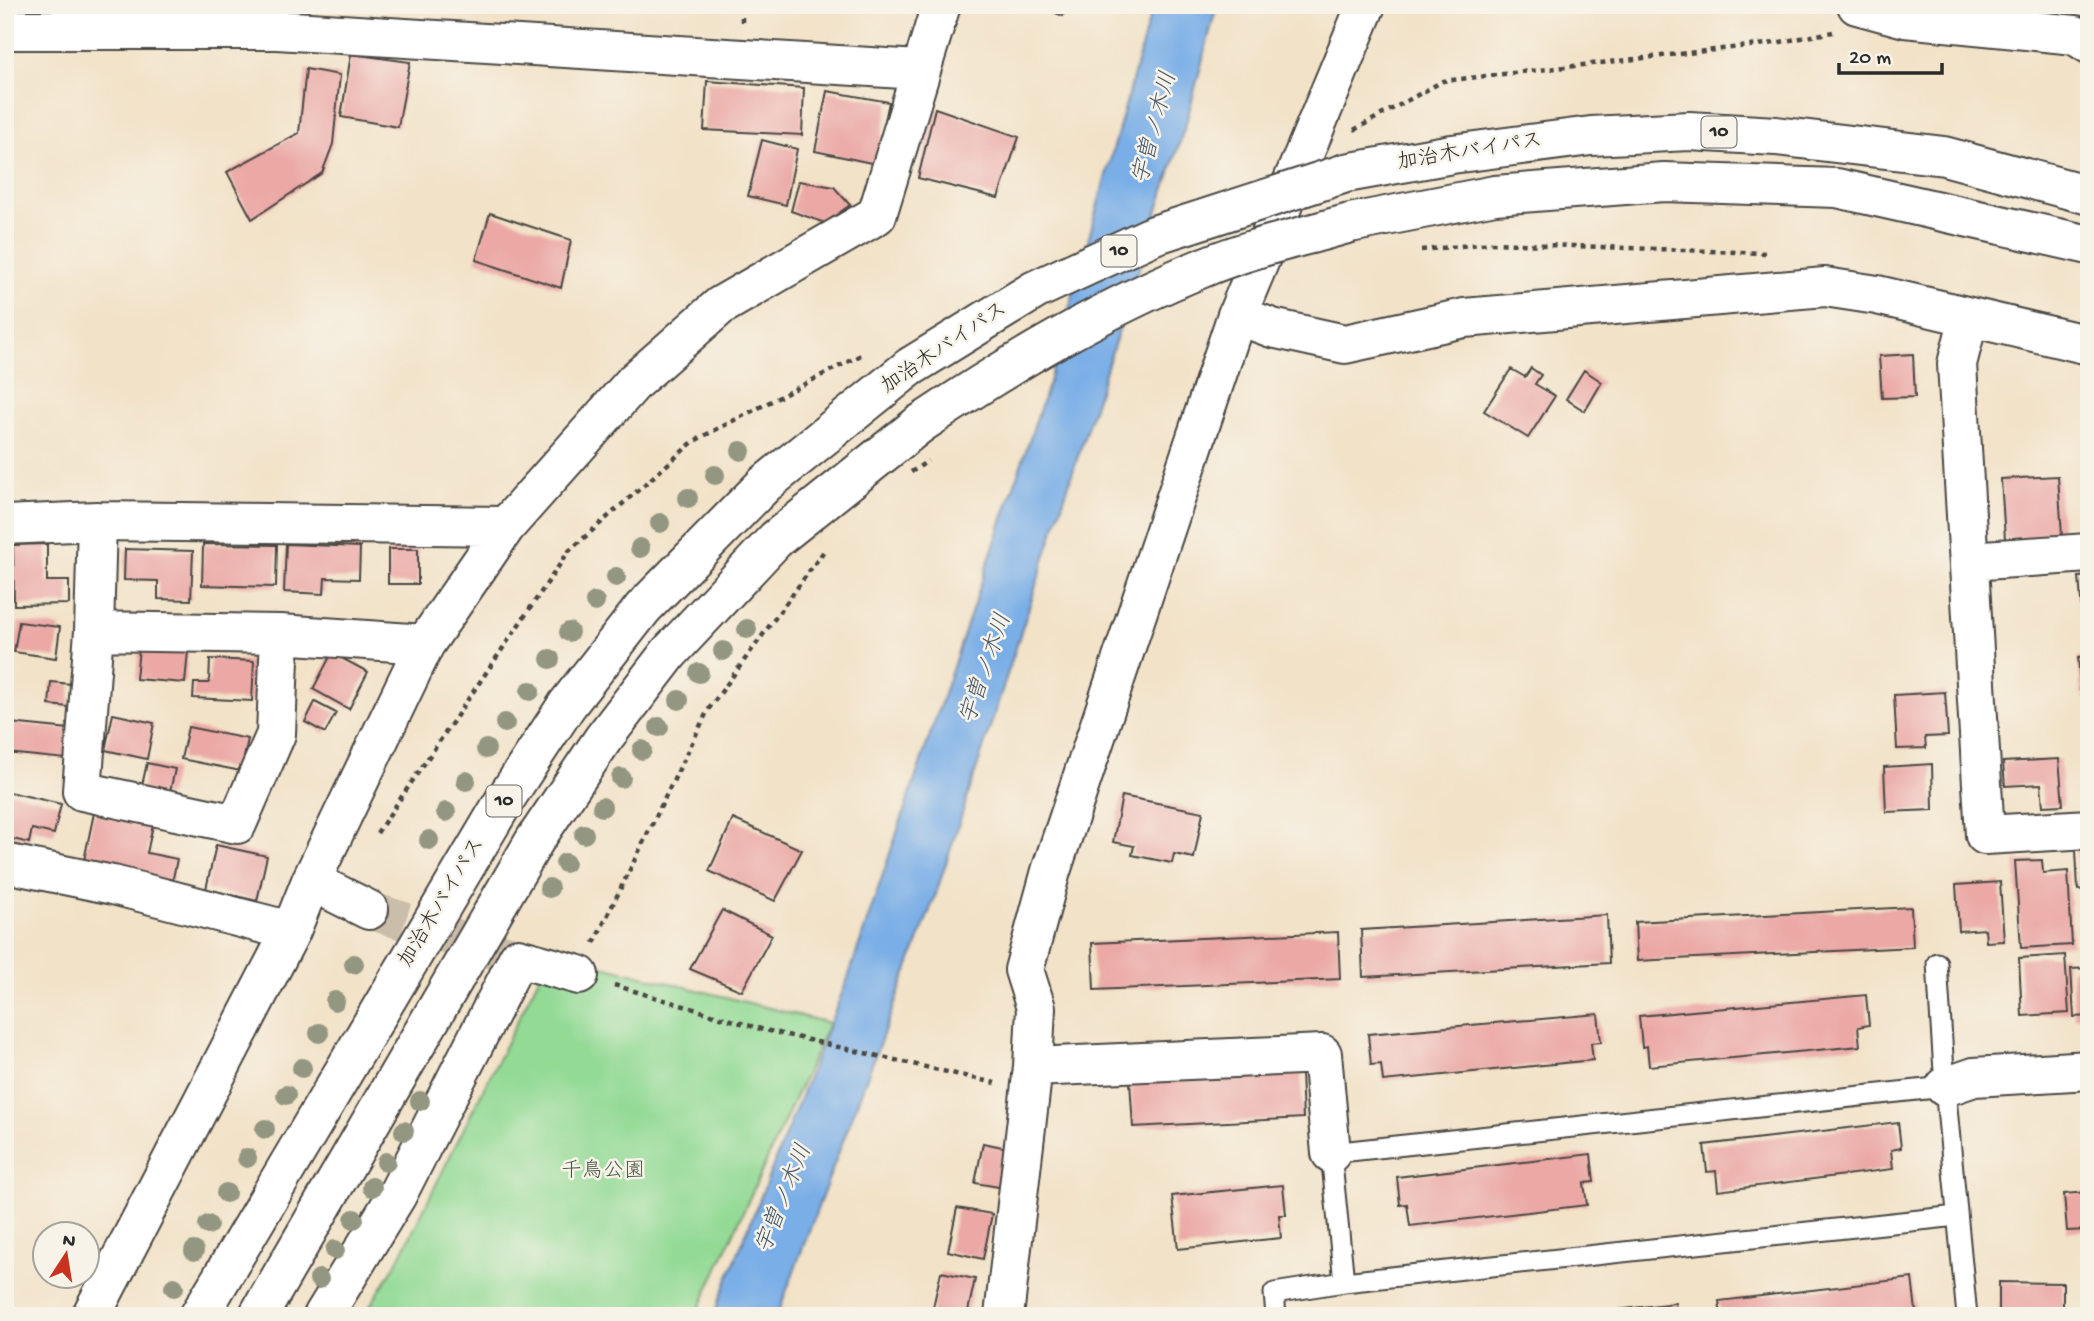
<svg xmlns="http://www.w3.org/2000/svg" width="2094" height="1321" viewBox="0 0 2094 1321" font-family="'Gochi Hand','Klee One',sans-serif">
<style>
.green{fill:#93da95;stroke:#5f8260;stroke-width:2}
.water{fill:#79aee7;stroke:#526c89;stroke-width:2}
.building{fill:#eba8a5}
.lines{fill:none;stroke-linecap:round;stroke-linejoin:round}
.street-tunnel{stroke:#cabda9;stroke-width:38;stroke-dasharray:38 19;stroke-linecap:butt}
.lane-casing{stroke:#494643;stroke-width:23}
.street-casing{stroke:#494643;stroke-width:42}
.highway-casing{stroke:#494643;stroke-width:42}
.path{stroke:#494643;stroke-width:4.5;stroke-dasharray:5 5;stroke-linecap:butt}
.lane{stroke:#fff;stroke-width:19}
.street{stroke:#fff;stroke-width:38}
.highway{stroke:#fff;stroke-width:38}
.highway-bridge-casing{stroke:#494643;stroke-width:42;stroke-linecap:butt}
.path-bridge{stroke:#494643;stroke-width:4.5;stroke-dasharray:5 5;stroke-linecap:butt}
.highway-bridge{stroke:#fff;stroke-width:38}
.tree{fill:#939680}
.labels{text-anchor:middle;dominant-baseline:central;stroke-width:5;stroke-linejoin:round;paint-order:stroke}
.shield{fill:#f7f3e8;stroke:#686764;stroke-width:2}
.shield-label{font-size:19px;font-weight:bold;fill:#2b2b2b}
.street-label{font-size:21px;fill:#2b2b2b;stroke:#f7f3e8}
.park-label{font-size:21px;fill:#455746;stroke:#f7f3e8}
.water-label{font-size:23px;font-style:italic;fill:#46596d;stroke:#f7f3e8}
</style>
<rect width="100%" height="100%" fill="#f7f3e8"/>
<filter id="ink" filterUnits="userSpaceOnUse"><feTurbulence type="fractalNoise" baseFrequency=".0143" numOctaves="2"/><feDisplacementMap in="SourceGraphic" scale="14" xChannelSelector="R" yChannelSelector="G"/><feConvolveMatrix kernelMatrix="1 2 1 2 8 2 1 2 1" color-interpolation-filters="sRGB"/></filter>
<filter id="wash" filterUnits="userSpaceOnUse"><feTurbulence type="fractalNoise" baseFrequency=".00686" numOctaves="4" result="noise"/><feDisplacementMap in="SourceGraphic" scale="28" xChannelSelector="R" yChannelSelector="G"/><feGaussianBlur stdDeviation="1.57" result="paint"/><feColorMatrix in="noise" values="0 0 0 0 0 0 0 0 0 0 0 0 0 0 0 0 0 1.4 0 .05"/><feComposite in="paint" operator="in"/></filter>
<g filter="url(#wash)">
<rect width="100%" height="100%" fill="#f2e2c8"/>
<path class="green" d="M 551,953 L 829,1023 L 696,1316 L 364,1316 L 399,1259 Z"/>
<path class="water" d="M 1153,5 L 1217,5 L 1186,123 L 936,894 L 777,1316 L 713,1316 L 848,978 L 1049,382 Z"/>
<g id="blocks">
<path class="building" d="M 1036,5 L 1067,5 L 1063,16 Z
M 351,54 L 410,62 L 398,127 L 341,117 Z
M 306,69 L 340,75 L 333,144 L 322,173 L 252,219 L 227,172 L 299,133 Z
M 707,81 L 804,88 L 802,135 L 704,130 Z
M 827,91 L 889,102 L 876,164 L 815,151 Z
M 935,108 L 1019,137 L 998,198 L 918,178 Z
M 762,140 L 797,149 L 786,205 L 748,196 Z
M 799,181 L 834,187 L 850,205 L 825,223 L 791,211 Z
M 490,213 L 571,240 L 561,288 L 476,260 Z
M 1913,354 L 1915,397 L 1882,398 L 1879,356 Z
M 1531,368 L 1541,375 L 1535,384 L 1555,396 L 1528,438 L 1484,411 L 1511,369 L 1525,377 Z
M 1584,370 L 1602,382 L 1585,411 L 1566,399 Z
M 2058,476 L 2062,536 L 2005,539 L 2001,479 Z
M 47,544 L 47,581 L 69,581 L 69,604 L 14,605 L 13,545 Z
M 203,544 L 277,545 L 276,587 L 202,585 Z
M 286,544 L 360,547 L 359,579 L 325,578 L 324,594 L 284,592 Z
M 125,549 L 193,551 L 191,600 L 158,599 L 158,581 L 124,580 Z
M 388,549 L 418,549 L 418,584 L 388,584 Z
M 2089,576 L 2089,626 L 2083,626 L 2079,577 Z
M 19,622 L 60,627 L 56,658 L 14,652 Z
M 139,648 L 188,651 L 185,683 L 136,679 Z
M 332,653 L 368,672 L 349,709 L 313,689 Z
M 2089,656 L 2089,693 L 2081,694 L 2078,657 Z
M 210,659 L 254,661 L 252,701 L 193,698 L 194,683 L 209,683 Z
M 51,682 L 71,684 L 69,707 L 49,705 Z
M 1945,692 L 1948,736 L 1925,737 L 1926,748 L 1897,749 L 1894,695 Z
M 315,702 L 336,713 L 325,733 L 305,722 Z
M 113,714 L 154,723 L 147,759 L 105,750 Z
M 10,723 L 69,729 L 66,759 L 7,753 Z
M 188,727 L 248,739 L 241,771 L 181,759 Z
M 2059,759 L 2063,805 L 2043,806 L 2041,784 L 2005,786 L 2003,762 Z
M 147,763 L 175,769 L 169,796 L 141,790 Z
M 1932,764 L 1933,810 L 1886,812 L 1884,767 Z
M 5,791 L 61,804 L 54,834 L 32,829 L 29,843 L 5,837 Z
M 1122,796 L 1203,812 L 1194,858 L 1174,854 L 1172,863 L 1132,855 L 1134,846 L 1113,842 Z
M 94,813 L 153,825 L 147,853 L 177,859 L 172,883 L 83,865 Z
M 733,819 L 802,850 L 775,901 L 709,871 Z
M 216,845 L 267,856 L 257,901 L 206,889 Z
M 2089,849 L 2089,889 L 2078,890 L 2076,850 Z
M 2042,860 L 2043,873 L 2068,871 L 2072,945 L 2021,948 L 2015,861 Z
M 2000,882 L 2004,941 L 1986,942 L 1985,929 L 1959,931 L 1956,885 Z
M 1911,907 L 1913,947 L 1637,961 L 1635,922 Z
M 722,910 L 772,935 L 742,991 L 690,969 Z
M 1607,915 L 1609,963 L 1363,977 L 1361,930 Z
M 1338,932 L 1340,979 L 1094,990 L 1092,943 Z
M 2065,955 L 2069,1013 L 2022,1016 L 2019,958 Z
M 2089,968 L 2089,1016 L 2074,1017 L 2071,969 Z
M 1866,995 L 1869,1025 L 1858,1027 L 1860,1046 L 1649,1066 L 1647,1046 L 1642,1047 L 1639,1016 Z
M 1598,1014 L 1601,1042 L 1591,1043 L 1593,1060 L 1383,1081 L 1381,1064 L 1371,1065 L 1368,1034 Z
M 1301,1073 L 1303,1118 L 1133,1127 L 1130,1082 Z
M 1898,1122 L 1901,1148 L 1891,1150 L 1893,1169 L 1718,1191 L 1716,1171 L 1707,1172 L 1704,1145 Z
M 983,1143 L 1007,1148 L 999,1187 L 975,1183 Z
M 1591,1154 L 1594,1182 L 1584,1183 L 1587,1205 L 1410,1226 L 1407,1204 L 1400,1205 L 1397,1177 Z
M 1283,1185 L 1286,1215 L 1279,1215 L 1281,1238 L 1178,1249 L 1172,1196 Z
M 2089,1192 L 2089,1230 L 2067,1231 L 2064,1194 Z
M 957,1208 L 992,1214 L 983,1259 L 948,1251 Z
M 941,1272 L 975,1279 L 967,1316 L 931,1316 Z
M 1912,1278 L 1916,1311 L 1907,1312 L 1908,1316 L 1721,1316 L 1719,1301 Z
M 1999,1282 L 2063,1283 L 2063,1316 L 1999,1316 Z
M 1675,1303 L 1677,1316 L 1583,1316 L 1583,1314 Z"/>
</g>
</g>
<g filter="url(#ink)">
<use href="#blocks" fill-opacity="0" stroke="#494643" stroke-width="2"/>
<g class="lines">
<path class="street-tunnel" d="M 369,910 L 518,958"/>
<defs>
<path id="lane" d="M 1937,963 L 1945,1087 L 1967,1316
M 1344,1282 L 1331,1153 L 1945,1087
M 1276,1316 L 1274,1293 L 1344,1282 L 1957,1216"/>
<path id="street" d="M 1857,5 L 1905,18 L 2075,35 L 2089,44
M 5,30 L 277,30 L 919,70
M 1237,315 L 1272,328 L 1345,344 L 1464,318 L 1825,287 L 1877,295 L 2089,345
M 1969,317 L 1957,364 L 1985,835 L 2089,829
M 97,521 L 94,631 L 82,791 L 237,824 L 276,734 L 280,634
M 5,525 L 97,521 L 506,526
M 1969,561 L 2089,553
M 94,631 L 280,634 L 425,644
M 5,863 L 113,885 L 291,931
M 311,881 L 369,910
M 1033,1067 L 1322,1054 L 1331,1153
M 1945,1087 L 1974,1077 L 2089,1070
M 91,1316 L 291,931 L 311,881 L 425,644 L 506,526 L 635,381 L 720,306 L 877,215 L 941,5
M 323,1316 L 397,1195 L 518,958 L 579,975
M 1004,1316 L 1033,1067 L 1036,1008 L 1024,970 L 1051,871 L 1237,315 L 1366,5"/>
<path id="highway" d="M 1346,173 L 1452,154 L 1591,136 L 1689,131 L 1776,136 L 1944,156 L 2089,195
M 1350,223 L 1495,195 L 1664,182 L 1837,188 L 2089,245
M 199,1316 L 504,801 L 567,705 L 643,608 L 765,484 L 910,367
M 258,1316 L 535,840 L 603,739 L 669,653 L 776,539 L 920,424"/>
</defs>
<use href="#lane" class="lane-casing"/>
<use href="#street" class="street-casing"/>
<use href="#highway" class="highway-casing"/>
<path class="path" d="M 742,22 L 742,5
M 1354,130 L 1443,81 L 1775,43 L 1833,32
M 1421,250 L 1492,243 L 1765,253
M 377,833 L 569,551 L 694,441 L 863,354
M 594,943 L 708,710 L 824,551
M 614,985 L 761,1029 L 995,1083"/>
<use href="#lane" class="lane"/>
<use href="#street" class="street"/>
<use href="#highway" class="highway"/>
<defs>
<path id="highway-bridge" d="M 910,367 L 1035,290 L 1154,235 L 1346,173
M 920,424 C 1011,363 1105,307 1207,266 C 1253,247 1303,237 1350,223"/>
</defs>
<use href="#highway-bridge" class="highway-bridge-casing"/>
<path class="path-bridge" d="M 911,472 L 928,461"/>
<use href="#highway-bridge" class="highway-bridge"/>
</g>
<g class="tree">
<circle cx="741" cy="451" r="10"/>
<circle cx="715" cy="475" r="10"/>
<circle cx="688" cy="498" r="10"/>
<circle cx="660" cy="523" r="10"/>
<circle cx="640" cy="548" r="10"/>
<circle cx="616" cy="577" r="10"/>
<circle cx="595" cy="602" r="10"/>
<circle cx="747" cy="629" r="10"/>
<circle cx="569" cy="632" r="10"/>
<circle cx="723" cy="651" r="10"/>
<circle cx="550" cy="659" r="10"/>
<circle cx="699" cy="673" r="10"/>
<circle cx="530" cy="691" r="10"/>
<circle cx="679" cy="700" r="10"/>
<circle cx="505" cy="723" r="10"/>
<circle cx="659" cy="727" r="10"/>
<circle cx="486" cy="749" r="10"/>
<circle cx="642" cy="750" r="10"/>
<circle cx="621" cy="778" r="10"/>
<circle cx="466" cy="781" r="10"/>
<circle cx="602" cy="807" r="10"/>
<circle cx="446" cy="812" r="10"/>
<circle cx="584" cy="834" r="10"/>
<circle cx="429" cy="840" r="10"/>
<circle cx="565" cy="863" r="10"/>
<circle cx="549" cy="888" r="10"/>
<circle cx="354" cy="964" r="10"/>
<circle cx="335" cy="1001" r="10"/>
<circle cx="319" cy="1033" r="10"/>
<circle cx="302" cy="1068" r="10"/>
<circle cx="286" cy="1095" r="10"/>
<circle cx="420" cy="1101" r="10"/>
<circle cx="265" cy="1129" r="10"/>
<circle cx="404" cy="1131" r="10"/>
<circle cx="247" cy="1158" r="10"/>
<circle cx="386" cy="1162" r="10"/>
<circle cx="372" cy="1187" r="10"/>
<circle cx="226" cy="1193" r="10"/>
<circle cx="354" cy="1219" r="10"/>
<circle cx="208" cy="1225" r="10"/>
<circle cx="335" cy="1250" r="10"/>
<circle cx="194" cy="1251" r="10"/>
<circle cx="319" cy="1279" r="10"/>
<circle cx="174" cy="1287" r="10"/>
</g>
</g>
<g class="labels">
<g class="shield">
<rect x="1701.5" y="116.5" width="35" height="31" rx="5"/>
<rect x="1101.5" y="235.5" width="35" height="31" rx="5"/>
<rect x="486.5" y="785.5" width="35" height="31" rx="5"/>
</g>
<g class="shield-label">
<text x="1719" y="132">10</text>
<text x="1119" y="251">10</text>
<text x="504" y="801">10</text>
</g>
<g class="street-label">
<text transform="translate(1470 153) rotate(-9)">加治木バイパス</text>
<text transform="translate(945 349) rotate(-34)">加治木バイパス</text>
<text transform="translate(443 903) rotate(-59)">加治木バイパス</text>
</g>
<g class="park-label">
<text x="603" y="1172">千鳥公園</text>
</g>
<g class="water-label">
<text transform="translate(1156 128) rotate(-75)">宇曽ノ木川</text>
<text transform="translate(987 669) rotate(-71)">宇曽ノ木川</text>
<text transform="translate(785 1199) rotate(-68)">宇曽ノ木川</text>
</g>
</g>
<rect width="2094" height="1321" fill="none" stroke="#f7f3e8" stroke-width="28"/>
<g transform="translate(66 1255) rotate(12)"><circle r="33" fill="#f7f3e8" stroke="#a5a39c" stroke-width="2"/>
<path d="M0-5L12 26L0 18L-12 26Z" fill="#c8321e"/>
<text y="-10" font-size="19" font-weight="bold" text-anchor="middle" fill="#2b2b2b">N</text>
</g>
<path d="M1839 63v10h103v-10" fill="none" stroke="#2b2b2b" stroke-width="3.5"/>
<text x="1849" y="63" font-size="21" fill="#2b2b2b" stroke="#f7f3e8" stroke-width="5" paint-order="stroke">20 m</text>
</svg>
